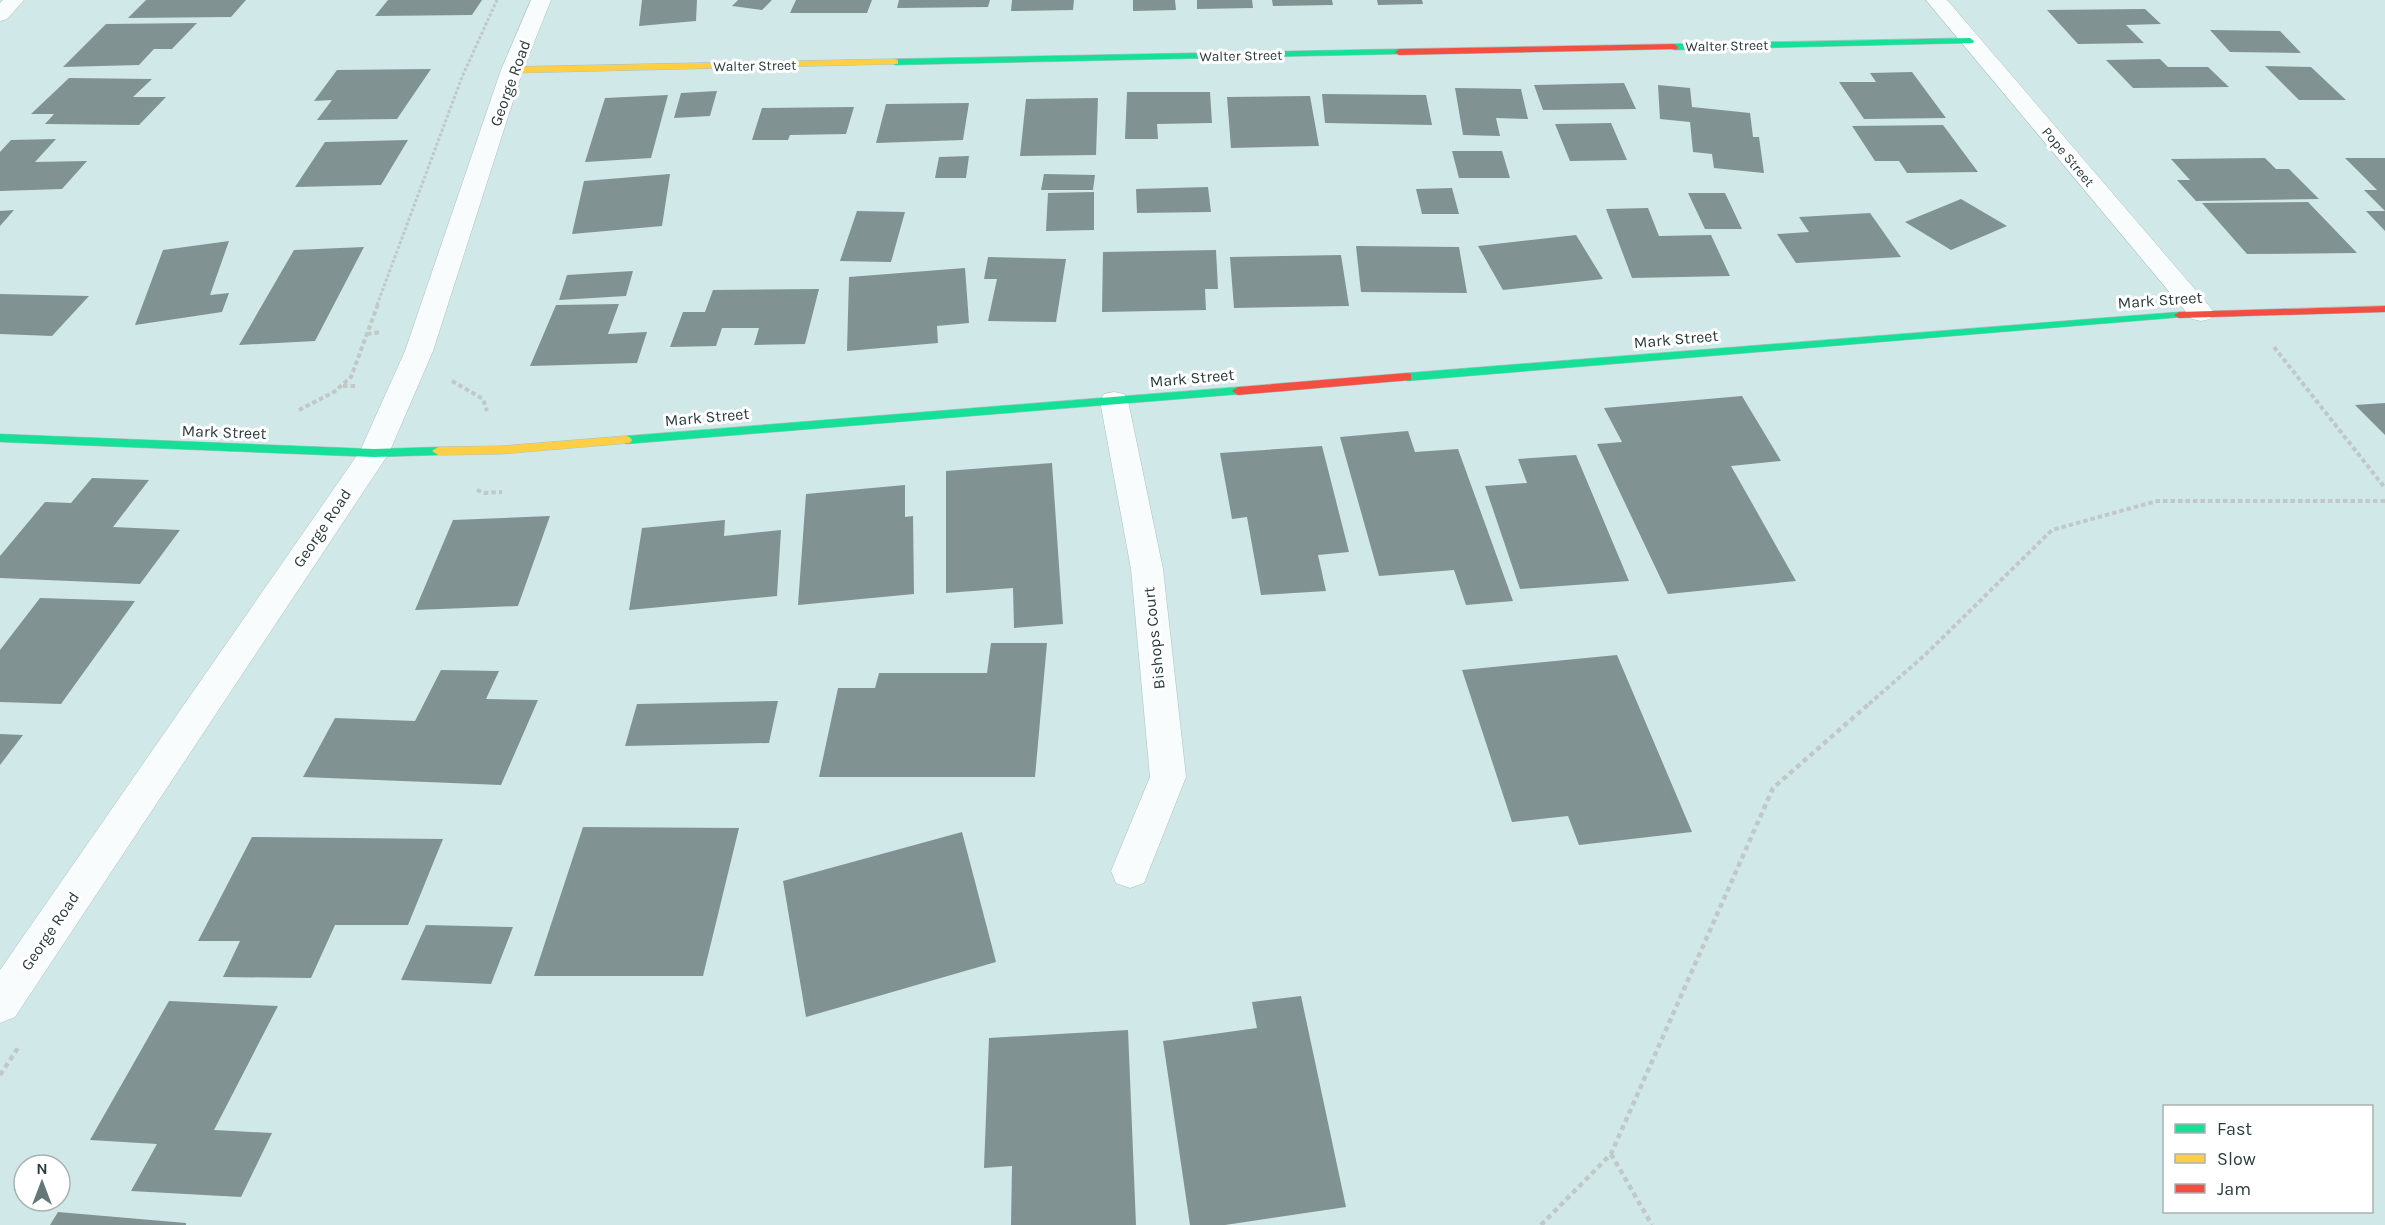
<svg xmlns="http://www.w3.org/2000/svg" width="2385" height="1225" viewBox="0 0 2385 1225" font-family="Karla,sans-serif">
<style>
.building{fill:#819292}
.lines{fill:none;stroke-linecap:round;stroke-linejoin:round}
.street-casing{stroke:#aec1c1;stroke-width:1}
.fast-casing{stroke:#aec1c1;stroke-width:1}
.slow-casing{stroke:#aec1c1;stroke-width:1}
.jam-casing{stroke:#aec1c1;stroke-width:1}
.path-far2{stroke:#c0c8c8;stroke-width:3;stroke-dasharray:3 2;stroke-linecap:butt}
.path-far1{stroke:#c0c8c8;stroke-width:4;stroke-dasharray:4.5 3;stroke-linecap:butt}
.path{stroke:#c0c8c8;stroke-width:4.5;stroke-dasharray:5 4;stroke-linecap:butt}
.street{fill:#f8fcfc;fill-rule:evenodd}
.fast{fill:#16e098;fill-rule:evenodd}
.slow{fill:#ffcf43;fill-rule:evenodd}
.jam{fill:#f24e42;fill-rule:evenodd}
.labels{text-anchor:middle;dominant-baseline:central;stroke-width:6;stroke-linejoin:round;paint-order:stroke}
.far-street-label{font-size:14px;fill:#2a3c3b;stroke:#fff}
.street-label{font-size:16px;fill:#2a3c3b;stroke:#fff}
</style>
<rect width="100%" height="100%" fill="#d1e8e8"/>
<path class="building" d="M 146,0 L 246,0 L 231,17 L 128,18 Z
M 388,0 L 482,0 L 472,15 L 375,16 Z
M 642,0 L 697,0 L 696,21 L 639,26 Z
M 738,0 L 772,0 L 762,10 L 732,6 Z
M 796,0 L 872,0 L 867,13 L 790,13 Z
M 899,0 L 990,0 L 988,7 L 897,8 Z
M 1012,0 L 1074,0 L 1073,10 L 1011,11 Z
M 1133,0 L 1175,0 L 1176,10 L 1133,11 Z
M 1197,0 L 1252,0 L 1253,8 L 1197,9 Z
M 1272,0 L 1332,0 L 1333,5 L 1273,6 Z
M 1377,0 L 1422,0 L 1423,4 L 1378,5 Z
M 2145,9 L 2161,24 L 2126,25 L 2144,43 L 2078,44 L 2047,10 Z
M 197,23 L 172,49 L 154,49 L 139,65 L 63,67 L 106,24 Z
M 2210,30 L 2280,31 L 2301,53 L 2230,52 Z
M 2160,59 L 2168,67 L 2208,67 L 2229,87 L 2133,88 L 2106,60 Z
M 2265,66 L 2311,67 L 2346,100 L 2299,100 Z
M 431,69 L 397,119 L 317,120 L 332,100 L 314,101 L 337,70 Z
M 1912,72 L 1946,118 L 1864,119 L 1839,82 L 1876,82 L 1870,73 Z
M 69,78 L 152,79 L 133,97 L 166,97 L 139,125 L 45,124 L 54,114 L 31,114 Z
M 1624,83 L 1636,109 L 1543,110 L 1534,85 Z
M 1658,85 L 1690,88 L 1692,107 L 1750,113 L 1753,137 L 1759,137 L 1764,173 L 1714,168 L 1712,154 L 1693,152 L 1690,122 L 1660,119 Z
M 1455,88 L 1521,89 L 1528,119 L 1496,118 L 1500,136 L 1463,135 Z
M 717,91 L 710,116 L 674,118 L 681,93 Z
M 1127,92 L 1210,92 L 1212,123 L 1157,124 L 1158,139 L 1125,139 Z
M 1322,94 L 1426,95 L 1432,125 L 1325,123 Z
M 668,95 L 651,158 L 585,162 L 605,98 Z
M 1310,96 L 1319,146 L 1231,148 L 1227,97 Z
M 1098,98 L 1096,155 L 1020,156 L 1026,99 Z
M 969,103 L 963,140 L 876,143 L 886,104 Z
M 854,107 L 846,134 L 790,135 L 788,140 L 752,140 L 762,108 Z
M 1611,123 L 1627,160 L 1570,161 L 1555,124 Z
M 1943,125 L 1978,172 L 1907,173 L 1899,161 L 1875,161 L 1852,126 Z
M 56,139 L 35,162 L 87,161 L 62,189 L 0,191 L 0,152 L 11,140 Z
M 408,140 L 381,185 L 295,187 L 325,142 Z
M 1452,151 L 1502,151 L 1510,178 L 1459,178 Z
M 969,156 L 966,178 L 935,178 L 939,157 Z
M 2265,158 L 2276,169 L 2289,169 L 2319,199 L 2196,201 L 2177,180 L 2190,180 L 2171,159 Z
M 2345,158 L 2385,158 L 2385,231 L 2366,211 L 2385,211 L 2364,190 L 2377,190 Z
M 670,174 L 662,226 L 572,234 L 584,181 Z
M 1044,174 L 1095,175 L 1093,190 L 1041,190 Z
M 1208,187 L 1211,212 L 1137,213 L 1136,189 Z
M 1452,188 L 1459,214 L 1422,214 L 1416,189 Z
M 1094,192 L 1094,230 L 1046,231 L 1048,193 Z
M 1688,193 L 1725,193 L 1742,229 L 1705,229 Z
M 1961,199 L 2007,226 L 1951,250 L 1905,222 Z
M 2308,202 L 2357,253 L 2247,254 L 2202,203 Z
M 1648,208 L 1659,236 L 1711,235 L 1730,276 L 1632,278 L 1606,209 Z
M 14,210 L 0,226 L 0,211 Z
M 857,211 L 905,212 L 891,262 L 840,261 Z
M 1870,213 L 1901,257 L 1796,263 L 1777,234 L 1809,232 L 1799,217 Z
M 1576,235 L 1603,279 L 1503,290 L 1478,246 Z
M 229,241 L 210,295 L 229,293 L 222,312 L 135,325 L 163,250 Z
M 1356,246 L 1459,247 L 1467,293 L 1361,292 Z
M 364,247 L 315,341 L 239,345 L 294,250 Z
M 1216,250 L 1218,289 L 1205,289 L 1206,310 L 1102,312 L 1103,252 Z
M 1341,255 L 1349,306 L 1234,308 L 1230,257 Z
M 988,257 L 1066,259 L 1056,322 L 988,321 L 997,279 L 984,279 Z
M 965,268 L 969,323 L 937,326 L 938,343 L 847,351 L 849,277 Z
M 633,271 L 626,296 L 559,300 L 567,275 Z
M 819,289 L 805,344 L 754,345 L 759,328 L 722,328 L 716,346 L 670,347 L 683,312 L 705,312 L 713,290 Z
M 0,294 L 89,296 L 52,336 L 0,334 Z
M 619,304 L 608,334 L 647,332 L 637,363 L 530,366 L 556,305 Z
M 1742,396 L 1781,461 L 1731,466 L 1796,581 L 1668,594 L 1597,444 L 1622,442 L 1604,408 Z
M 2385,403 L 2385,435 L 2355,405 Z
M 1408,431 L 1415,452 L 1458,449 L 1513,601 L 1466,605 L 1454,570 L 1379,576 L 1340,437 Z
M 1322,446 L 1349,552 L 1318,555 L 1326,591 L 1261,595 L 1247,517 L 1232,519 L 1220,453 Z
M 1576,455 L 1629,581 L 1520,589 L 1485,486 L 1527,483 L 1518,459 Z
M 1052,463 L 1063,624 L 1014,628 L 1013,588 L 946,593 L 946,471 Z
M 92,478 L 149,480 L 113,527 L 180,530 L 140,584 L 0,578 L 0,556 L 45,502 L 71,503 Z
M 905,485 L 905,517 L 913,516 L 914,594 L 798,605 L 806,494 Z
M 550,516 L 518,606 L 415,610 L 453,520 Z
M 725,520 L 724,536 L 781,530 L 777,596 L 629,610 L 642,528 Z
M 40,598 L 135,601 L 61,704 L 0,702 L 0,650 Z
M 991,643 L 1047,643 L 1035,777 L 819,777 L 838,688 L 875,688 L 879,673 L 987,673 Z
M 1617,655 L 1692,832 L 1579,845 L 1568,816 L 1512,822 L 1462,670 Z
M 441,670 L 499,671 L 486,699 L 538,700 L 501,785 L 303,777 L 335,718 L 415,721 Z
M 778,701 L 769,743 L 625,746 L 637,704 Z
M 0,734 L 23,735 L 0,765 Z
M 583,827 L 739,828 L 703,976 L 534,976 Z
M 962,832 L 996,962 L 806,1017 L 783,881 Z
M 252,837 L 443,839 L 408,925 L 335,925 L 311,978 L 223,977 L 240,941 L 198,941 Z
M 426,925 L 513,927 L 491,984 L 401,980 Z
M 1301,996 L 1346,1207 L 1225,1225 L 1190,1225 L 1163,1041 L 1257,1028 L 1252,1002 Z
M 169,1001 L 278,1006 L 214,1130 L 272,1133 L 241,1197 L 131,1191 L 157,1144 L 90,1140 Z
M 1128,1030 L 1136,1225 L 1011,1225 L 1012,1166 L 984,1168 L 989,1038 Z
M 58,1212 L 186,1223 L 186,1225 L 50,1225 Z"/>
<g class="lines">
<defs>
<path id="street" d="M 3,0 L 24,0 L 7,19 L 0,21 L 0,3 Z
M 531,0 L 551,0 L 523,70 L 433,351 L 389,453 L 15,1017 L 0,1023 L 0,970 L 360,451 L 405,351 L 501,70 Z
M 1926,0 L 1947,0 L 2210,307 L 2214,313 L 2210,319 L 2201,321 L 2192,319 Z
M 1114,392 L 1124,394 L 1128,401 L 1163,569 L 1186,777 L 1144,883 L 1130,888 L 1116,883 L 1111,871 L 1150,777 L 1131,569 L 1100,401 L 1104,394 Z"/>
<path id="fast" d="M 1970,38 L 1974,41 L 1973,43 L 1674,50 L 1670,47 L 1674,44 Z
M 1399,49 L 1402,50 L 1402,54 L 895,65 L 891,62 L 895,59 Z
M 2179,312 L 2183,313 L 2183,317 L 1407,381 L 1401,377 L 1407,373 Z
M 1238,387 L 1244,391 L 1242,394 L 626,444 L 620,440 L 626,436 Z
M 0,434 L 374,449 L 438,447 L 444,451 L 438,455 L 374,457 L 0,442 Z"/>
<path id="slow" d="M 895,59 L 898,60 L 898,64 L 512,73 L 508,70 L 512,67 Z
M 626,436 L 630,437 L 632,440 L 630,443 L 501,454 L 438,455 L 432,451 L 438,447 L 501,446 Z"/>
<path id="jam" d="M 1674,44 L 1678,47 L 1677,49 L 1399,55 L 1395,52 L 1399,49 Z
M 2385,306 L 2385,312 L 2179,318 L 2174,315 L 2179,312 Z
M 1407,373 L 1411,374 L 1411,380 L 1238,395 L 1232,391 L 1238,387 Z"/>
</defs>
<use href="#street" class="street-casing"/>
<use href="#fast" class="fast-casing"/>
<use href="#slow" class="slow-casing"/>
<use href="#jam" class="jam-casing"/>
<path class="path-far2" d="M 377,305 L 462,77 L 497,0"/>
<path class="path-far1" d="M 367,334 L 381,332
M 2274,347 L 2385,488
M 452,381 L 483,399 L 487,411
M 343,386 L 358,386
M 299,410 L 334,392 L 351,377 L 378,304
M 477,490 L 484,493 L 502,492
M 1869,704 L 1926,654 L 2052,530 L 2157,501 L 2385,501"/>
<path class="path" d="M 0,1075 L 18,1048
M 1611,1154 L 1652,1225
M 1541,1225 L 1611,1154 L 1773,788 L 1870,703"/>
<use href="#street" class="street"/>
<use href="#fast" class="fast"/>
<use href="#slow" class="slow"/>
<use href="#jam" class="jam"/>
</g>
<g class="labels">
<g class="far-street-label">
<text transform="translate(1727 46) rotate(-1)">Walter Street</text>
<text transform="translate(1241 56) rotate(-1)">Walter Street</text>
<text transform="translate(755 66) rotate(-1)">Walter Street</text>
<text transform="translate(2068 157) rotate(50)">Pope Street</text>
</g>
<g class="street-label">
<text transform="translate(510 83) rotate(-70)">George Road</text>
<text transform="translate(2160 300) rotate(-4)">Mark Street</text>
<text transform="translate(1676 339) rotate(-5)">Mark Street</text>
<text transform="translate(1192 378) rotate(-5)">Mark Street</text>
<text transform="translate(707 417) rotate(-5)">Mark Street</text>
<text transform="translate(224 432) rotate(2)">Mark Street</text>
<text transform="translate(322 528) rotate(-56)">George Road</text>
<text transform="translate(1154 638) rotate(-96)">Bishops Court</text>
<text transform="translate(50 931) rotate(-56)">George Road</text>
</g>
</g>
<rect x="2163" y="1105" width="210" height="108" fill="#ffffff" stroke="#aab1b1" stroke-width="1.5"/>
<rect x="2175" y="1124" width="30" height="9" fill="#16e098" stroke="#aab1b1" stroke-width="1.5"/>
<text x="2217" y="1135" font-size="18" fill="#2a3c3b">Fast</text>
<rect x="2175" y="1154" width="30" height="9" fill="#ffcf43" stroke="#aab1b1" stroke-width="1.5"/>
<text x="2217" y="1165" font-size="18" fill="#2a3c3b">Slow</text>
<rect x="2175" y="1184" width="30" height="9" fill="#f24e42" stroke="#aab1b1" stroke-width="1.5"/>
<text x="2217" y="1195" font-size="18" fill="#2a3c3b">Jam</text>
<g transform="translate(42 1183)"><circle r="28" fill="#ffffff" stroke="#aab1b1" stroke-width="1.5"/>
<path d="M0-4.5L10 22L0 15L-10 22Z" fill="#647878"/>
<text y="-9" font-size="16" font-weight="bold" text-anchor="middle" fill="#2a3c3b">N</text>
</g>
</svg>
